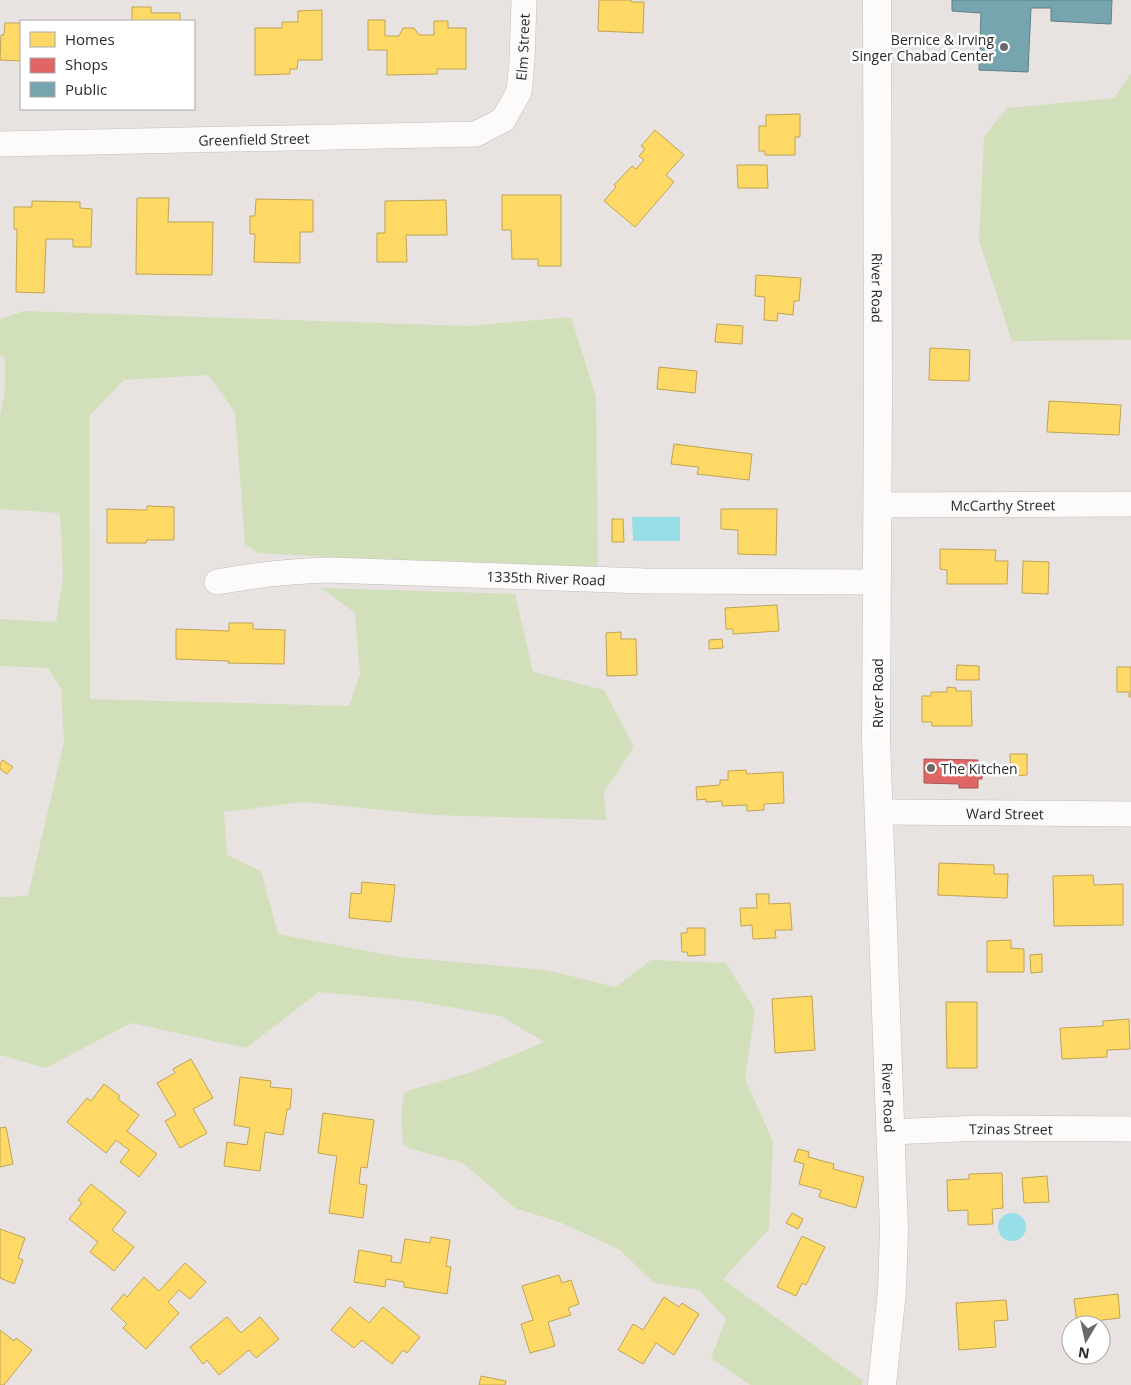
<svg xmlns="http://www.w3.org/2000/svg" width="1131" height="1385" viewBox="0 0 1131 1385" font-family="'Open Sans',sans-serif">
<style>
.green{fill:#d1e0ba}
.water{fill:#97dee6}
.homes{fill:#ffd966;stroke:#bfa454}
.shops{fill:#e06666;stroke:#a95454}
.public{fill:#76a5af;stroke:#5f8087}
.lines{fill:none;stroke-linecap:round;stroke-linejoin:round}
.minor-casing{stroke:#c1bfc1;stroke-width:26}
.tertiary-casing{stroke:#c1bfc1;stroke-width:29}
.minor{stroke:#fcfbfa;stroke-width:25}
.tertiary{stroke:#fcfbfa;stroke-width:28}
.poi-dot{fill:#6c6a69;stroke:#fff;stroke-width:2}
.labels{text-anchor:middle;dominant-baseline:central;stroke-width:5;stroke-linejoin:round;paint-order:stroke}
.poi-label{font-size:14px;fill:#292929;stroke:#fff;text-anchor:end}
.street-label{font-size:14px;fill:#292929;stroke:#fff}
</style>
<rect width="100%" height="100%" fill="#e8e2e0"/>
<path class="green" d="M 1131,73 L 1131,340 L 1012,341 L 979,241 L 984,137 L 1007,108 L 1114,98 Z
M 24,311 L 468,326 L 571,317 L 596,397 L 598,572 L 258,553 L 245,544 L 235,412 L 208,375 L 124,380 L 89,416 L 90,699 L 349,706 L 360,674 L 355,613 L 321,588 L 515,594 L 533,672 L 604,690 L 634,747 L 604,792 L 606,820 L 433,815 L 303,802 L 224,812 L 227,855 L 261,871 L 278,934 L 399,957 L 546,970 L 615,987 L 651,960 L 726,963 L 755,1010 L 745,1079 L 773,1142 L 769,1229 L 723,1279 L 863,1381 L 862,1385 L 750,1385 L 711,1358 L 726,1319 L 699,1290 L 654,1283 L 620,1250 L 562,1223 L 515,1208 L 463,1163 L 408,1148 L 403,1144 L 401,1115 L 404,1092 L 475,1071 L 544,1042 L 501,1016 L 415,1001 L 319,992 L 246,1048 L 131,1023 L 46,1068 L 0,1055 L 0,897 L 28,896 L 64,742 L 61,688 L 48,668 L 0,666 L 0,619 L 56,622 L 63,577 L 60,513 L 0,509 L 0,416 L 5,390 L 5,357 L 0,356 L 0,319 Z"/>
<path class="water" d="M 632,517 L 680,517 L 680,541 L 633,541 Z
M998 1227a14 14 0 1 1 28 0a14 14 0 1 1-28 0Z"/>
<path class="homes" d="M 599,0 L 631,0 L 631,2 L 644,2 L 643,33 L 598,31 Z
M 132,7 L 151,7 L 151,13 L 180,13 L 180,21 L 132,21 Z
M 322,10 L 322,60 L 298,60 L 297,69 L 290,69 L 290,74 L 255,75 L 255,28 L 282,28 L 282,22 L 298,22 L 298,11 Z
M 368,20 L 385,20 L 385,36 L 399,36 L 403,28 L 414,28 L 419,35 L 434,35 L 434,21 L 448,21 L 448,28 L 466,28 L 466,69 L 437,69 L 437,74 L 387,75 L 387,50 L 368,50 Z
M 5,23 L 21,23 L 21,61 L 0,60 L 1,35 L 4,35 Z
M 800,114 L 800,137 L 795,137 L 795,155 L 765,155 L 765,151 L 759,151 L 759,126 L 766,126 L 766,115 Z
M 655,130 L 684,155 L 666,175 L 674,182 L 635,227 L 604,201 L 616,187 L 614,185 L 632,166 L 636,169 L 644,160 L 639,156 L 645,149 L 641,146 Z
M 737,165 L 767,165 L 768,188 L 738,188 Z
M 502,195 L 561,195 L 561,266 L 538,266 L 538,259 L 512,259 L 511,230 L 502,230 Z
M 137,198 L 169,198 L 168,222 L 213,222 L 212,275 L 136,274 Z
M 256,199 L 313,200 L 313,232 L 300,232 L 300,263 L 254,262 L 255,234 L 250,234 L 250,216 L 255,216 Z
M 446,200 L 447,235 L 406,235 L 407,262 L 377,262 L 377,233 L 385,233 L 385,201 Z
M 32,201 L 80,202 L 80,208 L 92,209 L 91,247 L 73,247 L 73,239 L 46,239 L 44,293 L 16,292 L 17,229 L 14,229 L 14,207 L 32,207 Z
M 756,275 L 801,278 L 799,301 L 794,301 L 793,315 L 778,313 L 777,321 L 764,320 L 765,297 L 755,296 Z
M 717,324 L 743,326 L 742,344 L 715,342 Z
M 930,348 L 970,350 L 969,381 L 929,380 Z
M 659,367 L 697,371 L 695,393 L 657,389 Z
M 1049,401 L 1121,405 L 1119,435 L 1047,432 Z
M 674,444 L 752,454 L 749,480 L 697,474 L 699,467 L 671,464 Z
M 147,506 L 174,507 L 174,540 L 147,540 L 146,543 L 107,543 L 107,509 L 147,510 Z
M 721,509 L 777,509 L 776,555 L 738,554 L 738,530 L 721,529 Z
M 612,519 L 623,519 L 624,542 L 612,542 Z
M 940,549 L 996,550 L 995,561 L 1008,561 L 1007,584 L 947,584 L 947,570 L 940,569 Z
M 1023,561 L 1049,562 L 1048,594 L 1022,593 Z
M 777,605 L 779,631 L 733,634 L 733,629 L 726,629 L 725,608 Z
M 229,623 L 253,623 L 253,629 L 285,630 L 284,664 L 228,663 L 229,661 L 176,659 L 176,629 L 229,631 Z
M 621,632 L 621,639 L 636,639 L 637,675 L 607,676 L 606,633 Z
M 722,639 L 723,648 L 709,649 L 709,640 Z
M 957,665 L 979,666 L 979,680 L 956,680 Z
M 1117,667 L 1131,667 L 1131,697 L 1129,697 L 1129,692 L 1117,692 Z
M 947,687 L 956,688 L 956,691 L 971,691 L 972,726 L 932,726 L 932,722 L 922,722 L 922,696 L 931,696 L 931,692 L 947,692 Z
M 1010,754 L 1027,754 L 1027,775 L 1011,776 Z
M 3,760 L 13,767 L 7,774 L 0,769 L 0,764 Z
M 746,770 L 747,774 L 783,772 L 784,803 L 764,804 L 764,810 L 747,811 L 747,805 L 722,806 L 722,801 L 706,802 L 706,799 L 697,800 L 696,787 L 720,785 L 720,780 L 728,780 L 728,771 Z
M 939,863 L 994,865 L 994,874 L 1008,874 L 1007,898 L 938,895 Z
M 1093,875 L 1094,885 L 1123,884 L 1123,925 L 1054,926 L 1053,876 Z
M 362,882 L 395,885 L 391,922 L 349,918 L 351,893 L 361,894 Z
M 756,894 L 769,894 L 769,904 L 790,903 L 792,930 L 775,930 L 776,938 L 753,939 L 752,925 L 741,926 L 740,908 L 757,908 Z
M 687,928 L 705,928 L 705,955 L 688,956 L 687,952 L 682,952 L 681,933 L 687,933 Z
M 1011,940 L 1011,948 L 1024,949 L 1024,972 L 987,972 L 987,941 Z
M 1042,954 L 1042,972 L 1031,973 L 1030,955 Z
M 812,996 L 815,1050 L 775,1053 L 772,999 Z
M 946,1002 L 977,1002 L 977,1068 L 947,1068 Z
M 1129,1019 L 1130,1049 L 1107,1050 L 1107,1057 L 1062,1059 L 1060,1028 L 1103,1026 L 1103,1021 Z
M 191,1059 L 213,1098 L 193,1109 L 207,1133 L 180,1148 L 165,1121 L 176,1115 L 157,1083 L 175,1073 L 173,1069 Z
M 240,1077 L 271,1081 L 270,1087 L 292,1089 L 290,1109 L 287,1109 L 283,1135 L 265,1132 L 260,1171 L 224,1166 L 227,1142 L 247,1145 L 250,1128 L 234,1125 Z
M 104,1084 L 120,1096 L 118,1099 L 139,1115 L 127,1131 L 157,1154 L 139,1177 L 120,1162 L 129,1150 L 116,1140 L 106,1153 L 67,1122 L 87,1098 L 91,1101 Z
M 323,1113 L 374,1120 L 367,1168 L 361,1167 L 359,1184 L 367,1185 L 363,1218 L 329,1213 L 337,1156 L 318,1153 Z
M 6,1127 L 13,1164 L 0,1167 L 0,1128 Z
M 798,1149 L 809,1152 L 808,1157 L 834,1164 L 833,1169 L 864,1177 L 856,1208 L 819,1197 L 821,1190 L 799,1184 L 804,1164 L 794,1161 Z
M 1002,1173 L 1003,1208 L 992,1209 L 993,1224 L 968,1225 L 968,1210 L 948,1211 L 947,1180 L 969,1179 L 969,1174 Z
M 1047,1176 L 1049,1202 L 1024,1203 L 1022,1178 Z
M 91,1184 L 126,1212 L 112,1230 L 134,1247 L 114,1271 L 90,1252 L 98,1242 L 69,1219 L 82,1203 L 78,1200 Z
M 792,1213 L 803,1219 L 798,1229 L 786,1223 Z
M 0,1229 L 25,1238 L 18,1258 L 23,1260 L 14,1284 L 0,1278 Z
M 802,1236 L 825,1247 L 806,1285 L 802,1283 L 796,1296 L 777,1287 Z
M 431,1237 L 450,1240 L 446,1266 L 451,1267 L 447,1294 L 404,1287 L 404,1282 L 386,1279 L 385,1287 L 354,1282 L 359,1250 L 392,1256 L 391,1262 L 401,1263 L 405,1239 L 430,1243 Z
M 185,1263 L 206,1282 L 190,1299 L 179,1290 L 168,1302 L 179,1313 L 146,1349 L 123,1328 L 127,1324 L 111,1309 L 124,1294 L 127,1297 L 144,1277 L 159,1291 Z
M 559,1275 L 562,1283 L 571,1280 L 579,1304 L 568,1308 L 571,1315 L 548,1322 L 555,1346 L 530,1353 L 521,1324 L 533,1320 L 522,1286 Z
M 1118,1294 L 1120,1318 L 1077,1323 L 1074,1299 Z
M 664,1297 L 679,1307 L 682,1303 L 699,1314 L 674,1355 L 656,1343 L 643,1364 L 618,1350 L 633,1324 L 643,1330 Z
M 1006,1300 L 1008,1320 L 994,1321 L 996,1347 L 959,1350 L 956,1303 Z
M 350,1307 L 369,1323 L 383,1307 L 420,1337 L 407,1353 L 403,1350 L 392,1364 L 362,1340 L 354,1348 L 331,1330 Z
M 227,1317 L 241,1333 L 260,1317 L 279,1339 L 256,1358 L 249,1350 L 219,1375 L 207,1360 L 203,1364 L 190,1347 Z
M 0,1330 L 14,1341 L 16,1338 L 32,1350 L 4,1385 L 0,1385 Z
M 481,1376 L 506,1381 L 505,1385 L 479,1385 Z"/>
<path class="shops" d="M 924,759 L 978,760 L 978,770 L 982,770 L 982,779 L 978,779 L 978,788 L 959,788 L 959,784 L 924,783 Z"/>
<path class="public" d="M 952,0 L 1112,0 L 1111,24 L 1051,21 L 1051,8 L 1031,8 L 1028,72 L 979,70 L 981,13 L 952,11 Z"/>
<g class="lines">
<defs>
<g id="minor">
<path id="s1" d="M 0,144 L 476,134 L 503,120 L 519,92 L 522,61 L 524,0"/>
<path id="s2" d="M 877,505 L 1131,504"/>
<path id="s3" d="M 217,582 C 255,575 291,571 329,570 L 644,581 L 877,582"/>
<path id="s4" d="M 879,812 L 1131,814"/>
<path id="s5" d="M 891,1132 L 980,1128 L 1131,1129"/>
</g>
<g id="tertiary">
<path id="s6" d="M 877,0 L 878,394 L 876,739 L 894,1230 L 892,1291 L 882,1385"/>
</g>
</defs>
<use href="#minor" class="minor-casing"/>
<use href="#tertiary" class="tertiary-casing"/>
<use href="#minor" class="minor"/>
<use href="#tertiary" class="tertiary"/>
</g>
<g class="poi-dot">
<circle cx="1004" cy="47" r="5"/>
<circle cx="931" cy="768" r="5"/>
</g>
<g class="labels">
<g class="poi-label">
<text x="994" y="39">Bernice &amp; Irving<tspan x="994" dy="16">Singer Chabad Center</tspan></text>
<text x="941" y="768" text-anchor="start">The Kitchen</text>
</g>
<g class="street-label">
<text stroke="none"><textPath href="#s1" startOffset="584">Elm Street</textPath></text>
<text stroke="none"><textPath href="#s1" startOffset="254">Greenfield Street</textPath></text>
<text stroke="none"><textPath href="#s6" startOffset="288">River Road</textPath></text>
<text stroke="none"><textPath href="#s2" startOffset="126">McCarthy Street</textPath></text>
<text stroke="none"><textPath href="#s3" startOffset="330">1335th River Road</textPath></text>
<text transform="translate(877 693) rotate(-90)">River Road</text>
<text stroke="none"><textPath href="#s4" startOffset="126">Ward Street</textPath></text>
<text stroke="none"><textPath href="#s6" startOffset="1098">River Road</textPath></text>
<text stroke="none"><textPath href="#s5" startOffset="120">Tzinas Street</textPath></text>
</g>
</g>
<rect x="20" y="20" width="175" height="90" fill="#ffffff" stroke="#a9a9a9"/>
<rect x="30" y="32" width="25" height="15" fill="#ffd966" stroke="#a9a9a9"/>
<text x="65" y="45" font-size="15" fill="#292929">Homes</text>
<rect x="30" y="58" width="25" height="15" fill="#e06666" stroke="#a9a9a9"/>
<text x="65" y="70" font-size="15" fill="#292929">Shops</text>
<rect x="30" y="82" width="25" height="15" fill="#76a5af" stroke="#a9a9a9"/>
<text x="65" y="95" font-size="15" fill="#292929">Public</text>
<g transform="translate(1086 1340) rotate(189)"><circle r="24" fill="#ffffff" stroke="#a9a9a9"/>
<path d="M0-4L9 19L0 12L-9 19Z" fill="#6c6a69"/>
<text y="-8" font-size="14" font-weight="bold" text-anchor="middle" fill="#292929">N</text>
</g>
</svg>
